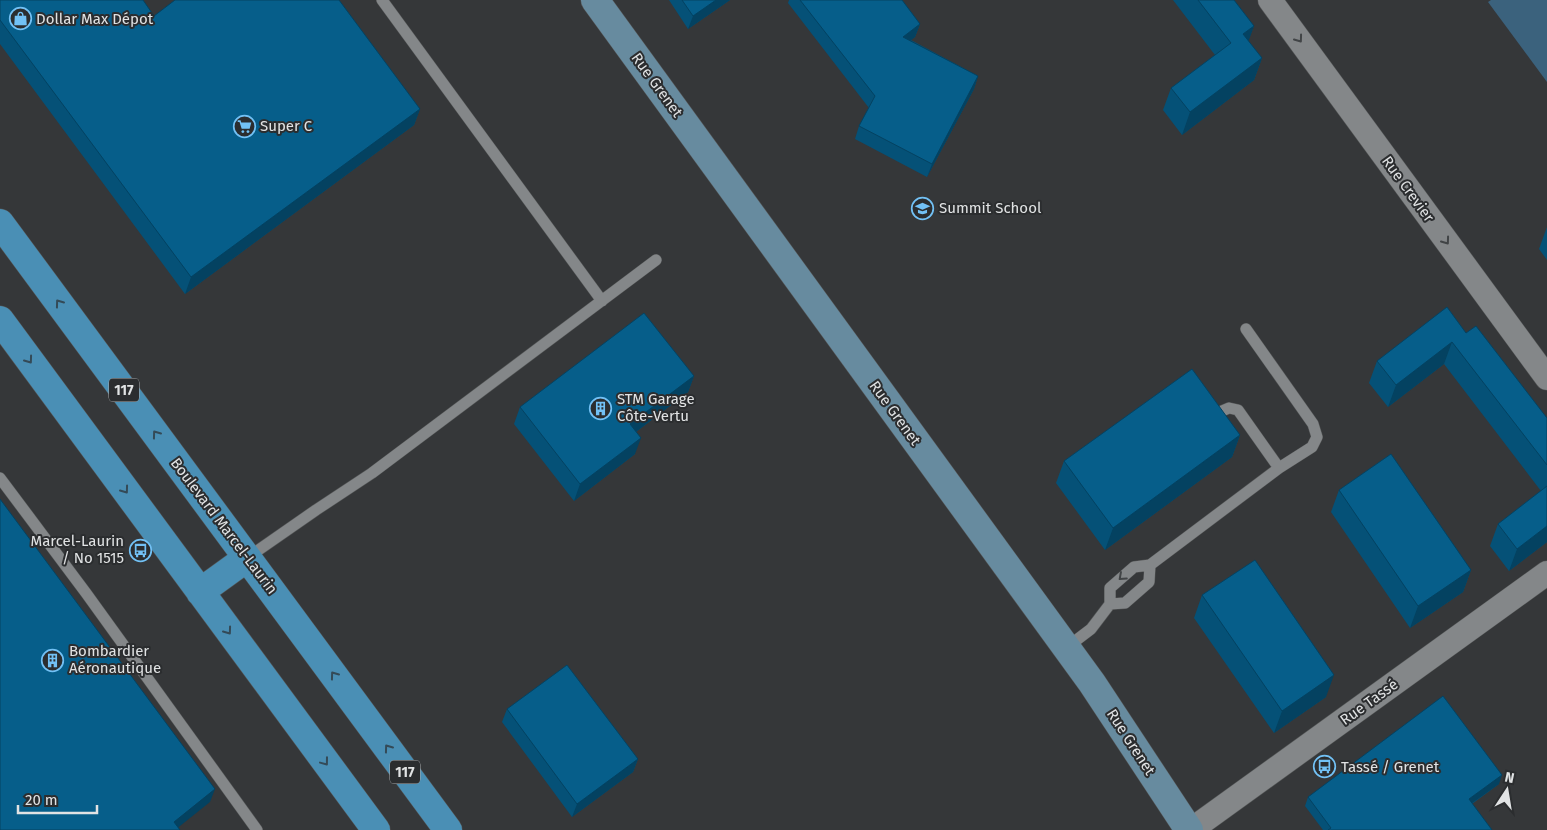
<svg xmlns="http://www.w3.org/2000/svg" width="1547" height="830" viewBox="0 0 1547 830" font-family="'Fira Sans',sans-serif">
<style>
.green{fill:#3b627d}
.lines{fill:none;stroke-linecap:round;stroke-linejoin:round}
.lane-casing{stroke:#545657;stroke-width:12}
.street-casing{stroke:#545657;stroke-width:25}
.secondary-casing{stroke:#545657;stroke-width:29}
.primary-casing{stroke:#545657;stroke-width:29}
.lane{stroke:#848789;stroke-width:11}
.street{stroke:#848789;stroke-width:24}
.secondary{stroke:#678b9f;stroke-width:28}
.primary{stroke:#4a8fb5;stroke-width:28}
.wall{fill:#055177}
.shaded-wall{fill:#044261}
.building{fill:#065e8a;stroke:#044261}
.oneway{stroke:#414446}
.oneway2{stroke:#344a57}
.labels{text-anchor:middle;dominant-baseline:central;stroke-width:4;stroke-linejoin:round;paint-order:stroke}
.shield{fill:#2b2d2f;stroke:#aaacae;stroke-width:1}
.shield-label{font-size:14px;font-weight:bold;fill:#e1e3e4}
.poi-label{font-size:15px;fill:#e1e3e4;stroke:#2b2d2f;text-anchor:start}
.street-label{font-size:15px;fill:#e1e3e4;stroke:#2b2d2f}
</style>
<rect width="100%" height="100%" fill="#353739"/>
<path class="green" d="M 1491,0 L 1547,0 L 1547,82 L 1488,2 Z"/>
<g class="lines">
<defs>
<path id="lane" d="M 382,0 L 602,301
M 1222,411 L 1229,408 L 1238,410 L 1279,468
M 0,478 L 86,593 L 257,830
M 247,558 L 316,510 L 372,473 L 656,260
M 1110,604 L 1125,603 L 1149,582 L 1150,565
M 1066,648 L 1091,629 L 1110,604 L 1110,588 L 1134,567 L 1150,565 L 1279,468 L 1312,447 L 1317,437 L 1313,424 L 1246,329"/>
<path id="street" d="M 1270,0 L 1547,378
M 1191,830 L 1547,573"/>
<path id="secondary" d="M 595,0 L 1092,683 L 1189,830"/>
<path id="primary" d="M 0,223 L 448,830
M 0,320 L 376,830
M 200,592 L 247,558"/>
</defs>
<use href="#lane" class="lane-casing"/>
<use href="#street" class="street-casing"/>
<use href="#secondary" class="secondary-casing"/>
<use href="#primary" class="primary-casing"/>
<use href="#lane" class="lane"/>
<use href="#street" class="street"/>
<use href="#secondary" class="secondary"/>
<use href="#primary" class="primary"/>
</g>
<path class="wall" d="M 0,0 L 154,16 L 420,109 L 414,125 L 185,294 L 0,44 Z
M 669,0 L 730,0 L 688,29 Z
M 789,0 L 902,0 L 920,24 L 915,37 L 911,40 L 978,76 L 974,89 L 927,177 L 855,139 L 859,126 L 869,108 L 788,3 Z
M 1173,0 L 1234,0 L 1254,26 L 1248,41 L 1262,58 L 1254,80 L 1182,135 L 1163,110 L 1171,88 L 1215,55 Z
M 1547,227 L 1547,260 L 1539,249 Z
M 1466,333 L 1547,418 L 1547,542 L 1509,571 L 1490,546 L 1498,524 L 1541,491 L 1444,364 L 1388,407 L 1369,383 L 1377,361 Z
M 694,376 L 688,392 L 636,432 L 635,454 L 574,501 L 514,424 L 520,407 Z
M 1240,435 L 1232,457 L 1105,550 L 1056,483 L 1064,461 Z
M 1339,490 L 1471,570 L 1463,592 L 1410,628 L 1331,512 Z
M 1202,595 L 1326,697 L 1274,733 L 1194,618 Z
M 507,709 L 638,759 L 633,772 L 572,817 L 502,722 Z
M 1499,784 L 1472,804 L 1492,830 L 1323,830 L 1305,806 L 1308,797 Z"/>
<path class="shaded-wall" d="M 716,0 L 730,0 L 688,29 L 693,16 Z
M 920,24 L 915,37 L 899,50 L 903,37 Z
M 1254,26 L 1246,48 L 1243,34 Z
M 1262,58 L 1254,80 L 1182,135 L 1190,112 Z
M 978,76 L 974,89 L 927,177 L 932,164 Z
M 420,109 L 414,125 L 185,294 L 191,277 Z
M 1452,342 L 1444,364 L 1388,407 L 1396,385 Z
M 694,376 L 688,392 L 624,441 L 630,424 Z
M 1240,435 L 1232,457 L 1105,550 L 1113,528 Z
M 641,438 L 635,454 L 574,501 L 580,484 Z
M 1547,526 L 1547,542 L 1509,571 L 1517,549 Z
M 1471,570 L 1463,592 L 1410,628 L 1418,606 Z
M 1334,675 L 1326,697 L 1274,733 L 1282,711 Z
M 638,759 L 633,772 L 572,817 L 577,804 Z
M 1502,775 L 1499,784 L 1465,808 L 1469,799 Z
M 215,789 L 210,802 L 175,830 L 174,822 Z"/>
<path class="building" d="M 0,0 L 143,0 L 154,16 L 175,0 L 339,0 L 420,109 L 191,277 L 0,20 Z
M 682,0 L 716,0 L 693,16 Z
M 800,0 L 902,0 L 920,24 L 903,37 L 978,76 L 932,164 L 859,126 L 875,96 Z
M 1198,0 L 1234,0 L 1254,26 L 1243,34 L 1262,58 L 1190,112 L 1171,88 L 1231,43 Z
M 1447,307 L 1466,333 L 1476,326 L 1547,418 L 1547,465 L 1452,342 L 1396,385 L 1377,361 Z
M 644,313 L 694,376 L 630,424 L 641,438 L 580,484 L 520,407 Z
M 1192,369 L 1240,435 L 1113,528 L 1064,461 Z
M 1391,454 L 1471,570 L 1418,606 L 1339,490 Z
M 1547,486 L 1547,526 L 1517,549 L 1498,524 Z
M 0,499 L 215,789 L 174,822 L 180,830 L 0,830 Z
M 1255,560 L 1334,675 L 1282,711 L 1202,595 Z
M 567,665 L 638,759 L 577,804 L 507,709 Z
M 1443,696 L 1502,775 L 1469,799 L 1492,830 L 1328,830 L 1331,828 L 1308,797 Z"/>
<defs><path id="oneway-chevron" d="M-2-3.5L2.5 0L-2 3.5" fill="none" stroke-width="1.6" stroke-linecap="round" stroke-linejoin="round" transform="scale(1.25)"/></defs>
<g class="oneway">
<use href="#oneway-chevron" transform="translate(1299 39) rotate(54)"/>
<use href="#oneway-chevron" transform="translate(1446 241) rotate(54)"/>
<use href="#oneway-chevron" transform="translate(1122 577) rotate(138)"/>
</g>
<g class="oneway2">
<use href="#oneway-chevron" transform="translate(59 303) rotate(-126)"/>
<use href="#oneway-chevron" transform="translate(29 360) rotate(54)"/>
<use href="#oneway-chevron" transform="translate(156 434) rotate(-126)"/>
<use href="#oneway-chevron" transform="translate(125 490) rotate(54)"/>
<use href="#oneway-chevron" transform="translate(228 631) rotate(54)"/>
<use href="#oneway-chevron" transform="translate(334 675) rotate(-126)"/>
<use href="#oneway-chevron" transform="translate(388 748) rotate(-126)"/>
<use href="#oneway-chevron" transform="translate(325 762) rotate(53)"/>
</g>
<defs>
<symbol id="shop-ring" viewBox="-11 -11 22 22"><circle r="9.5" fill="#2b2d2f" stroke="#72c1f5" stroke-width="1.5"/><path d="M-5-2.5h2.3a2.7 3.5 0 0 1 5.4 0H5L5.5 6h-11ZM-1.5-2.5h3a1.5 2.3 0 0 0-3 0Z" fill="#72c1f5"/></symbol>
<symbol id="supermarket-ring" viewBox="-11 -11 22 22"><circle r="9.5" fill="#2b2d2f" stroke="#72c1f5" stroke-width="1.5"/><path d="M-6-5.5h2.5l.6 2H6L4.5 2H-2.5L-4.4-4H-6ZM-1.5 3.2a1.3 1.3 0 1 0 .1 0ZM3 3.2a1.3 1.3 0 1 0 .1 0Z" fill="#72c1f5"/></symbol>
<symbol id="school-ring" viewBox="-11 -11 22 22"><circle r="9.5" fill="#2b2d2f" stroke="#72c1f5" stroke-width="1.5"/><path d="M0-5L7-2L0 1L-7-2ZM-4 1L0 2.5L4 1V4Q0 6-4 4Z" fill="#72c1f5"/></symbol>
<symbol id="building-ring" viewBox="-11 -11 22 22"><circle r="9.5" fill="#2b2d2f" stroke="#72c1f5" stroke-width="1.5"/><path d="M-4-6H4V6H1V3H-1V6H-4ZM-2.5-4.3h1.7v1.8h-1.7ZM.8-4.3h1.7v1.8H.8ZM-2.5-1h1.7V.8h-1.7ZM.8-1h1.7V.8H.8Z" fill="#72c1f5"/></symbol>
<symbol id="bus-ring" viewBox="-11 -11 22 22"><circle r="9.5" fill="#2b2d2f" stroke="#72c1f5" stroke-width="1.5"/><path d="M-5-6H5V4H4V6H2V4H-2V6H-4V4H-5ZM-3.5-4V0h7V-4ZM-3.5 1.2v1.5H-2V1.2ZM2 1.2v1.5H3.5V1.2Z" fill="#72c1f5"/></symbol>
</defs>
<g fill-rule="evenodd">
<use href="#shop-ring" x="8" y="6" width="25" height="25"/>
<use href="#supermarket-ring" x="232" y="114" width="25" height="25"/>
<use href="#school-ring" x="910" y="196" width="25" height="25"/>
<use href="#building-ring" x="588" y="396" width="25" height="25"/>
<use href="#bus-ring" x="128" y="538" width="25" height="25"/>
<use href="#building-ring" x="40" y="648" width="25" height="25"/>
<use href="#bus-ring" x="1312" y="754" width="25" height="25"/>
</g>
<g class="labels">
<g class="shield">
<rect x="109" y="378.5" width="30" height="23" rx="4"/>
<rect x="390" y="760.5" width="30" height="23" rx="4"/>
</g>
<g class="shield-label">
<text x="124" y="390">117</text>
<text x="405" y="772">117</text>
</g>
<g class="poi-label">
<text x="36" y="19">Dollar Max Dépot</text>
<text x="260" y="126">Super C</text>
<text x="939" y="208">Summit School</text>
<text x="617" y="399">STM Garage<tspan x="617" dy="17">Côte-Vertu</tspan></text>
<text x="124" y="541" text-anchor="end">Marcel-Laurin<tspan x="124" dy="17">/ No 1515</tspan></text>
<text x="69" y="651">Bombardier<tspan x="69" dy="17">Aéronautique</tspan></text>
<text x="1341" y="767">Tassé / Grenet</text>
</g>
<g class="street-label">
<text transform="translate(657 85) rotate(54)">Rue Grenet</text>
<text transform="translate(1408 189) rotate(54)">Rue Crevier</text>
<text transform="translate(895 413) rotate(54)">Rue Grenet</text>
<text transform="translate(224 526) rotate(53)">Boulevard Marcel-Laurin</text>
<text transform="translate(1369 702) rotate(-36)">Rue Tassé</text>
<text transform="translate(1131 742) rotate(57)">Rue Grenet</text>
</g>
</g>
<g transform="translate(1507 790) rotate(12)" stroke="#2b2d2f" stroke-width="4" paint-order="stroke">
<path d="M0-4L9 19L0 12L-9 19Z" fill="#e1e3e4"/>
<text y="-8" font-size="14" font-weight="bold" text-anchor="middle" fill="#e1e3e4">N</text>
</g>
<path d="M18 805v8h79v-8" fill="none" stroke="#e1e3e4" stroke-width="2.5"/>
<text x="25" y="805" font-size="15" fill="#e1e3e4" stroke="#2b2d2f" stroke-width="4" paint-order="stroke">20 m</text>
</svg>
